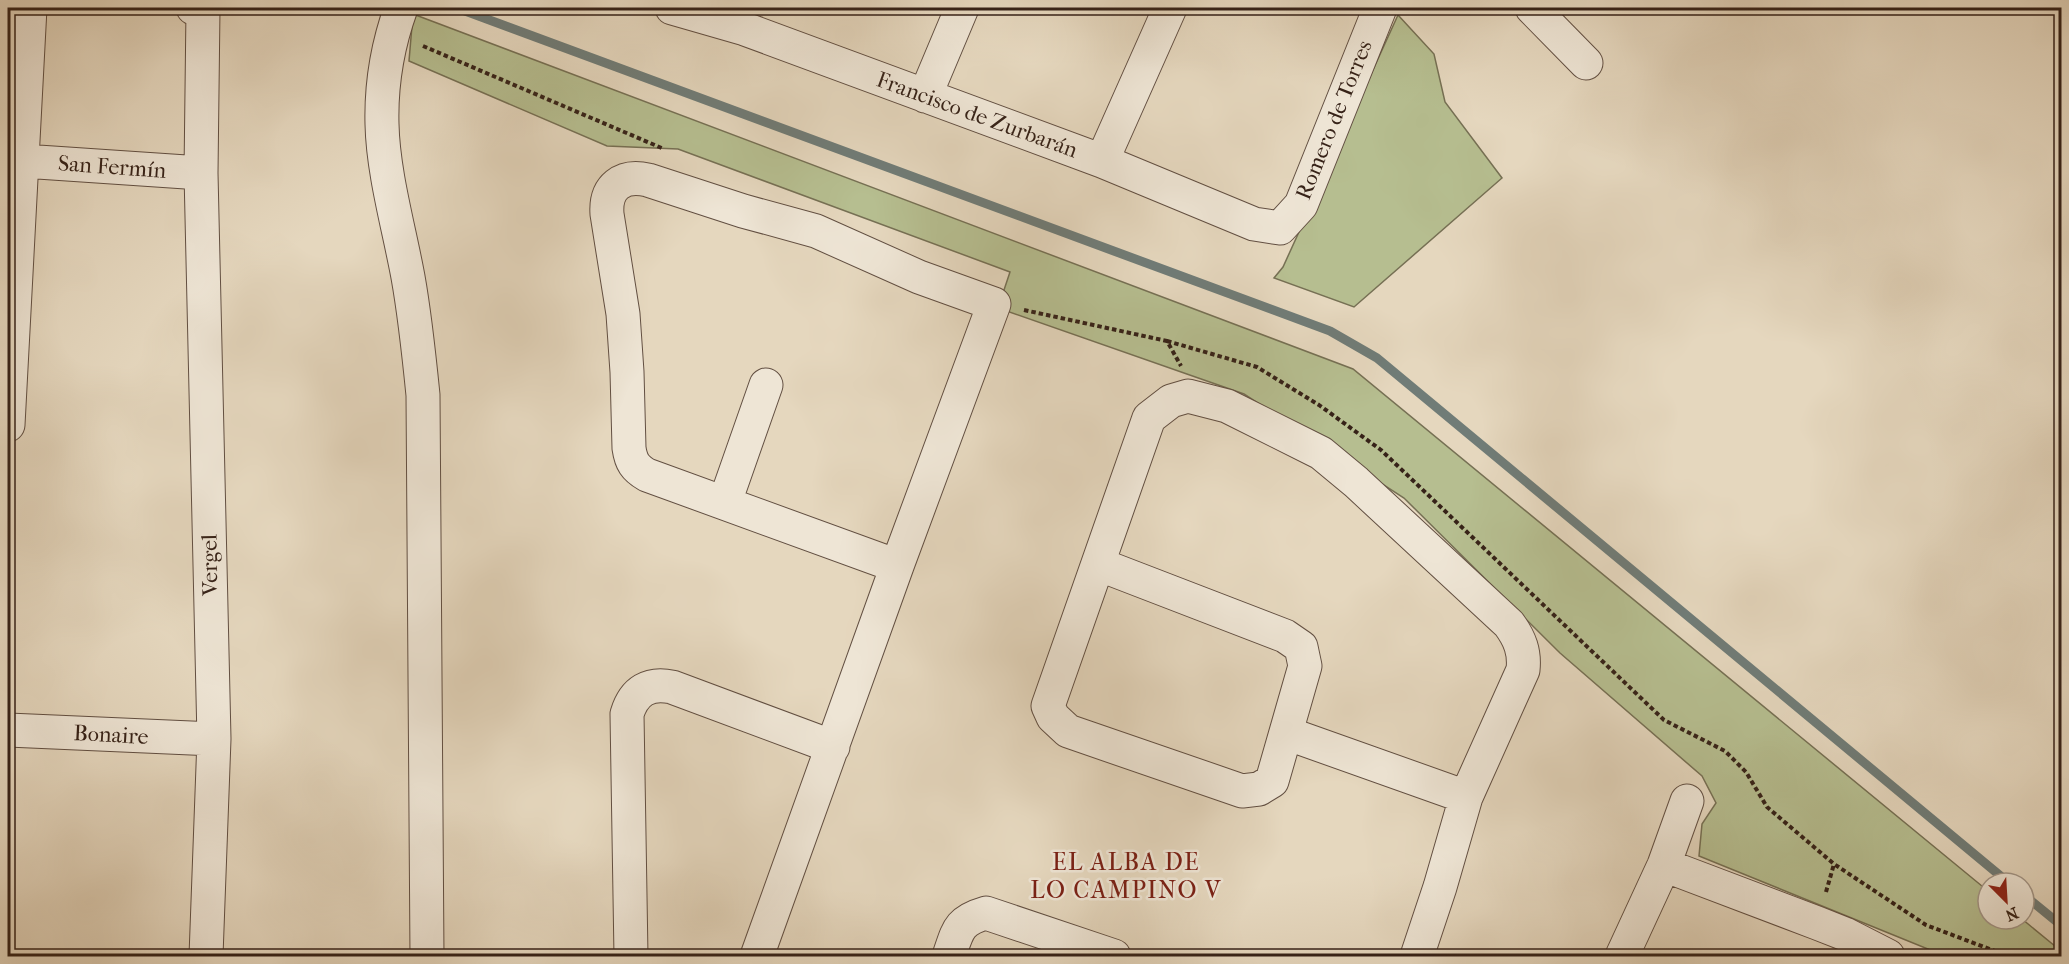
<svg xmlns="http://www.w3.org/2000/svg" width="2069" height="964" viewBox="0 0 2069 964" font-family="'IM FELL French Canon',serif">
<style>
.green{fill:#b6be90;stroke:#767054;stroke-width:1.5}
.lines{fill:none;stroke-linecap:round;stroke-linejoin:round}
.stream{stroke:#707c77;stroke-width:9}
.minor-casing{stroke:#624f42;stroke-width:35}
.path{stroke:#362218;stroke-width:4;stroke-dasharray:4.5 3;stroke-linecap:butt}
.minor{stroke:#eee5d5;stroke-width:33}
.labels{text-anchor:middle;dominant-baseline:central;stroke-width:5;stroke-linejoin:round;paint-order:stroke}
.street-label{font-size:22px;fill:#362218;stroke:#eee5d5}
.neighbourhood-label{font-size:24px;letter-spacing:1.5px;fill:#7a1f14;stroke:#eee5d5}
</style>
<rect width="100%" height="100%" fill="#e5d7be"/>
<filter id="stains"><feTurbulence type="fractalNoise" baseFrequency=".00333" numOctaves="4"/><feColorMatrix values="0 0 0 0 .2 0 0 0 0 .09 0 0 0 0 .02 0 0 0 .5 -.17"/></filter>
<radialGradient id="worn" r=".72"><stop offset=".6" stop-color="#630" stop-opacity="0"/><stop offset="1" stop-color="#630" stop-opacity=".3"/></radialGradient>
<path class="green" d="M 413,14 L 1353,369 L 1988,891 L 1988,919 L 2022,919 L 2061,951 L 2061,956 L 1945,956 L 1699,856 L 1702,824 L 1716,803 L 1702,776 L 1560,653 L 1404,498 L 1244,394 L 998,308 L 1010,272 L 678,149 L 607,146 L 409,61 Z
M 1398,15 L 1434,54 L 1445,102 L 1502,178 L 1354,307 L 1274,278 L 1283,267 Z"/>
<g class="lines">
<path class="stream" d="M 457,8 L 1330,331 L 1377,358 L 2009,883
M 2024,895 L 2062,926"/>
<defs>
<path id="minor" d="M 193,8 L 203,9 L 201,173 L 214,739 L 206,956
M 401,8 C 388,44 381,85 382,124 C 383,173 399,228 408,277 C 415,316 419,355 423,395 L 427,956
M 672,8 L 745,29 L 1102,161 L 1254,224 L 1280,228 L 1301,205 L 1380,8
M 1532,8 L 1586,63
M 925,96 L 962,8
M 23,161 L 201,173
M 1102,161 L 1170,8
M 8,425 L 30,8
M 725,502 L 766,385
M 1098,564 L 1285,636 L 1301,647 L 1305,666 L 1272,781 L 1259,789 L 1242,791 L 1068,731 L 1053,717 L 1048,706 L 1149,418 L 1171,401 L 1188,396 L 1227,406 L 1321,453 L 1356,482 L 1509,624 C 1520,639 1525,652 1523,670 L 1466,797 L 1440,887 L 1417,956
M 8,730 L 214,739
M 1286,733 L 1466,797
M 1664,865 L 1817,923 L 1845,934 L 1888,956
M 631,956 L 627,714 C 634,691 649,682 672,687 L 833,747
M 757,956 L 897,566 L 994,304 L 919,277 L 816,231 L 743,211 L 648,180 C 622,174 605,187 607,214 L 623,314 L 627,372 L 629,448 C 631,462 635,468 647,475 L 897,566
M 949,956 C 958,930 958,921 986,913 L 1114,956
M 1622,956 L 1664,865 L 1687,801"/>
</defs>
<use href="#minor" class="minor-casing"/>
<path class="path" d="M 423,46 L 664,149
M 1024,310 L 1167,341 L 1181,366
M 1167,341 L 1257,367 L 1319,405 L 1381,450 L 1664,720 L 1725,751 L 1746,772 L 1767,807 L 1834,864 L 1926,925 L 2008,956
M 1826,892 L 1834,864"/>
<use href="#minor" class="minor"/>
</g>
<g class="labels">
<g class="street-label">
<text transform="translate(977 115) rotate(20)">Francisco de Zurbarán</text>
<text transform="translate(1334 120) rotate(-68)">Romero de Torres</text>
<text transform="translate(112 167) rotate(4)">San Fermín</text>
<text transform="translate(210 565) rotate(-91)">Vergel</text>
<text transform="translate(111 735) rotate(3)">Bonaire</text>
</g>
<g class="neighbourhood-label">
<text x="1126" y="862">EL ALBA DE<tspan x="1126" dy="28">LO CAMPINO V</tspan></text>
</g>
</g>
<rect width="2069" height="964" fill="none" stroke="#e5d7be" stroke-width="30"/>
<rect x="9" y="9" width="2051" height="946" fill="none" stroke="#362218" stroke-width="3"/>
<rect x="15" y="15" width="2039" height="934" fill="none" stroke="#362218" stroke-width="1.5"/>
<g transform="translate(2006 901) rotate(156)"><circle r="28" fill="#eee5d5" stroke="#a49789" stroke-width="1.5"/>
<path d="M0-4.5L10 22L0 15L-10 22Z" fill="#8f2418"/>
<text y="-9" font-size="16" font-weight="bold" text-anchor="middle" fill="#362218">N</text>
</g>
<rect width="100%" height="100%" filter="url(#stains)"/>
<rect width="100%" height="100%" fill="url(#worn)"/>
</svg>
